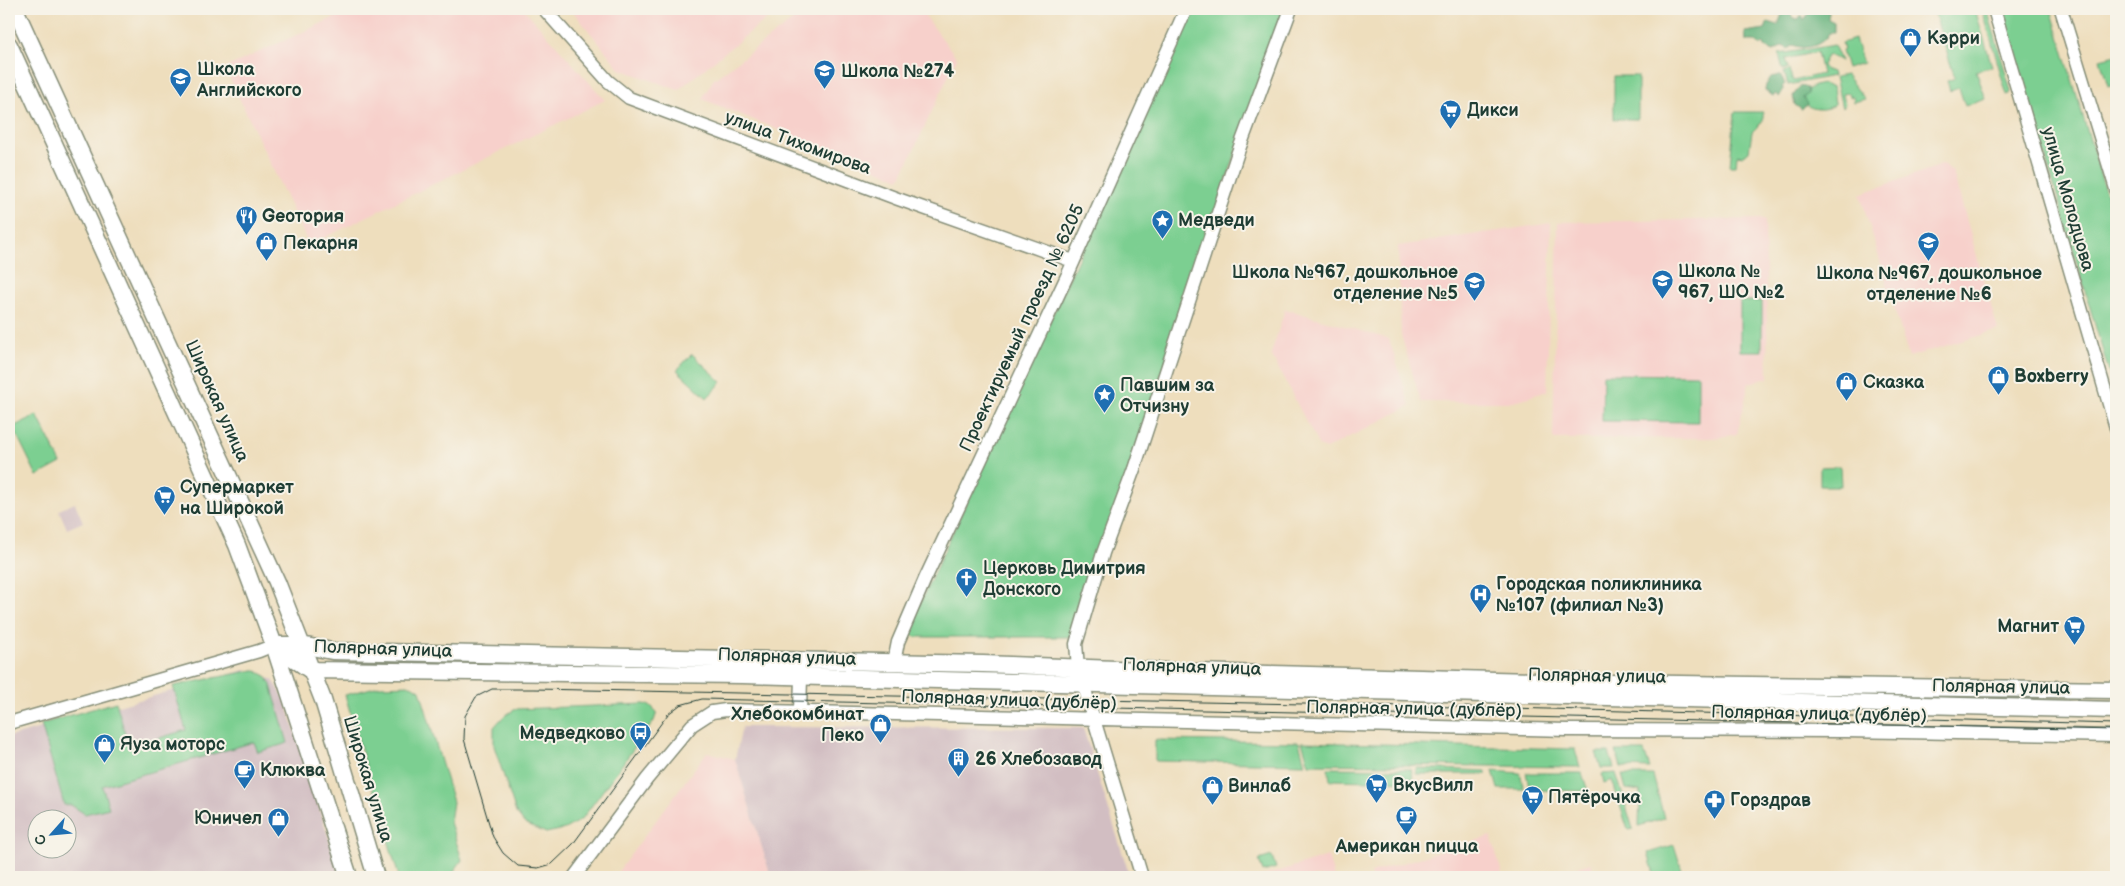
<svg xmlns="http://www.w3.org/2000/svg" width="2125" height="886" viewBox="0 0 2125 886" font-family="'Balsamiq Sans',sans-serif">
<style>
.built{fill:#f7d0cb}
.industrial{fill:#d2bec2;fill-rule:evenodd}
.green{fill:#7ccf91;stroke:#4e8662}
.forest{fill:#65b27b;stroke:#427858}
.lines{fill:none;stroke-linecap:round;stroke-linejoin:round}
.minor-casing{stroke:#868e78;stroke-width:15}
.major-casing{stroke:#868e78;stroke-width:19}
.minor{stroke:#fff;stroke-width:12}
.major{stroke:#fff;stroke-width:16}
.tram{stroke:#1f3d34;stroke-width:1}
.labels{text-anchor:middle;dominant-baseline:central;stroke-width:4;stroke-linejoin:round;paint-order:stroke}
.poi-label{font-size:18px;font-weight:bold;fill:#1f3d34;stroke:#f7f3e8;text-anchor:start}
.street-label{font-size:18px;fill:#1f3d34;stroke:#f7f3e8}
</style>
<rect width="100%" height="100%" fill="#f7f3e8"/>
<filter id="ink" filterUnits="userSpaceOnUse"><feTurbulence type="fractalNoise" baseFrequency=".02" numOctaves="2"/><feDisplacementMap in="SourceGraphic" scale="10" xChannelSelector="R" yChannelSelector="G"/><feConvolveMatrix kernelMatrix="1 2 1 2 8 2 1 2 1" color-interpolation-filters="sRGB"/></filter>
<filter id="wash" filterUnits="userSpaceOnUse"><feTurbulence type="fractalNoise" baseFrequency=".0096" numOctaves="4" result="noise"/><feDisplacementMap in="SourceGraphic" scale="20" xChannelSelector="R" yChannelSelector="G"/><feGaussianBlur stdDeviation="1.12" result="paint"/><feColorMatrix in="noise" values="0 0 0 0 0 0 0 0 0 0 0 0 0 0 0 0 0 1.4 0 .05"/><feComposite in="paint" operator="in"/></filter>
<g filter="url(#wash)">
<rect width="100%" height="100%" fill="#eedebd"/>
<path class="built" d="M 353,9 L 524,9 L 605,100 L 309,245 L 225,68 Z
M 571,9 L 779,9 L 678,90 L 620,69 Z
M 808,9 L 920,9 L 957,58 L 900,179 L 702,99 L 713,80 Z
M 1944,164 L 1953,172 L 1998,330 L 1909,357 L 1860,194 Z
M 1765,219 L 1768,378 L 1749,383 L 1737,434 L 1714,438 L 1553,439 L 1558,222 Z
M 1551,223 L 1547,391 L 1513,402 L 1421,402 L 1401,335 L 1398,246 Z
M 1285,309 L 1389,339 L 1410,406 L 1326,449 L 1319,446 L 1271,354 Z
M 707,752 L 735,759 L 771,877 L 614,877 Z
M 1491,836 L 1503,877 L 1371,877 L 1370,873 Z
M 1328,856 L 1334,877 L 1260,877 Z
M 1591,863 L 1595,877 L 1542,877 Z"/>
<path class="industrial" d="M 75,503 L 83,522 L 67,529 L 59,510 Z
M 245,670 L 273,680 L 285,699 L 341,877 L 9,877 L 9,737 ZM 38,818 L 68,818 L 68,848 L 38,848 Z
M 742,727 L 1083,728 L 1130,877 L 771,877 L 735,759 Z"/>
<path class="green" d="M 1193,9 L 1284,9 L 1073,637 L 915,637 L 908,630 L 911,623 Z
M 1933,9 L 1975,9 L 1992,66 L 1976,71 L 1986,99 L 1965,106 L 1959,88 L 1950,91 L 1947,81 L 1955,78 Z
M 1982,9 L 1987,9 L 2011,91 L 2010,94 L 2007,95 L 2006,92 Z
M 2002,9 L 2051,9 L 2116,227 L 2116,396 Z
M 1855,39 L 1863,63 L 1847,68 L 1842,51 L 1844,50 L 1842,43 Z
M 1834,45 L 1841,61 L 1830,55 L 1827,56 L 1822,65 L 1824,69 L 1832,72 L 1833,76 L 1788,85 L 1784,72 L 1789,70 L 1793,81 L 1822,74 L 1817,52 L 1785,59 L 1788,68 L 1783,70 L 1779,54 Z
M 2116,55 L 2116,83 L 2108,86 L 2100,59 Z
M 1846,75 L 1865,99 L 1854,102 L 1853,96 L 1850,97 L 1849,93 L 1843,94 L 1845,104 L 1842,108 L 1835,77 Z
M 1614,76 L 1638,76 L 1638,119 L 1614,119 Z
M 1823,84 L 1833,88 L 1835,104 C 1825,112 1811,110 1802,102 C 1804,89 1811,86 1823,84 Z
M 1735,112 L 1763,112 L 1763,121 L 1752,132 L 1749,151 L 1743,156 L 1737,155 L 1736,166 L 1730,166 Z
M 1740,301 L 1762,301 L 1762,351 L 1740,351 Z
M 692,354 L 722,382 L 707,398 L 677,370 Z
M 1603,374 L 1698,375 L 1698,422 L 1602,421 Z
M 37,415 L 61,463 L 37,476 L 13,427 Z
M 1840,466 L 1841,486 L 1820,486 L 1820,467 Z
M 254,670 L 266,676 L 271,685 L 288,743 L 258,752 L 254,742 L 102,786 L 109,808 L 85,814 L 71,805 L 64,805 L 41,724 L 116,702 L 129,747 L 186,730 L 173,686 Z
M 411,685 L 420,690 L 453,802 L 450,822 L 462,860 L 450,877 L 399,877 L 345,695 L 379,686 Z
M 645,704 L 651,706 L 657,712 L 654,721 L 582,819 L 565,829 L 546,833 L 525,824 L 516,813 L 494,746 L 494,727 L 504,716 L 516,709 Z
M 1155,740 L 1299,742 L 1305,764 L 1155,761 Z
M 1302,742 L 1575,749 L 1580,767 L 1309,764 Z
M 1616,751 L 1644,751 L 1650,768 L 1621,767 Z
M 1596,752 L 1609,752 L 1614,768 L 1601,768 Z
M 1328,768 L 1411,769 L 1414,782 L 1330,780 Z
M 1416,768 L 1486,771 L 1486,774 L 1416,774 Z
M 1493,771 L 1520,773 L 1524,789 L 1498,789 Z
M 1526,773 L 1582,773 L 1588,791 L 1530,790 Z
M 1616,773 L 1633,829 L 1628,830 L 1612,780 L 1604,783 L 1602,774 Z
M 1622,775 L 1653,775 L 1664,818 L 1639,826 L 1640,791 L 1626,789 Z
M 1674,845 L 1684,877 L 1655,877 L 1648,853 Z
M 1272,856 L 1276,868 L 1263,872 L 1259,860 Z"/>
<path class="forest" d="M 1811,9 L 1820,9 L 1822,11 L 1827,9 L 1829,11 L 1828,19 L 1834,22 L 1834,33 L 1829,33 C 1823,45 1806,51 1793,45 L 1788,49 L 1783,46 L 1774,51 L 1765,47 L 1764,43 L 1760,46 L 1755,41 L 1746,41 L 1745,32 L 1765,29 L 1768,22 L 1778,25 L 1782,14 L 1789,12 L 1793,18 L 1798,19 L 1802,16 L 1804,20 Z
M 1780,75 L 1785,84 L 1782,87 L 1784,89 L 1779,97 L 1776,94 L 1773,96 L 1765,90 L 1766,85 L 1771,77 Z
M 1800,86 L 1807,88 L 1808,94 L 1803,98 L 1807,104 L 1802,110 L 1795,105 L 1793,96 Z"/>
</g>
<g filter="url(#ink)">
<g class="lines">
<defs>
<path id="minor" d="M 544,9 L 608,81 L 629,98 L 898,199 L 1073,261
M 1994,9 L 2116,428
M 2061,9 L 2116,189
M 894,662 L 898,642 L 925,579 L 1068,274 L 1186,9
M 800,711 L 801,678
M 9,723 L 259,651 L 274,645
M 574,877 L 647,779 L 692,725 L 712,712 L 726,710 L 1567,730 L 1845,731 L 2116,736
M 1142,877 L 1078,667 L 1076,644 L 1103,553 L 1134,469 L 1238,152 L 1291,9"/>
<path id="major" d="M 15,9 L 277,582 L 323,700 L 376,877
M 9,45 L 237,545 L 274,645 L 349,877
M 274,645 L 310,670 L 742,675 L 2116,710
M 274,645 L 301,645 L 332,651 L 983,664 L 1195,672 L 1610,683 L 2116,690"/>
</defs>
<use href="#minor" class="minor-casing"/>
<use href="#major" class="major-casing"/>
<use href="#minor" class="minor"/>
<use href="#major" class="major"/>
<path class="tram" d="M 2116,724 L 1509,708 L 534,689 L 492,689 L 476,697 L 465,716 L 464,739 L 493,837 L 503,853 L 518,866 L 538,868 L 552,864 L 573,844 L 668,714 L 680,705 L 702,699 L 2116,730"/>
</g>
</g>
<defs>
<symbol id="shop-pin" viewBox="-11 -11 22 30"><path d="M0 17L-7.5 6A9.5 9.5 0 1 1 7.5 6Z" fill="#1f6fb2" stroke="#f7f3e8"/><path d="M-5-2.5h2.3a2.7 3.5 0 0 1 5.4 0H5L5.5 6h-11ZM-1.5-2.5h3a1.5 2.3 0 0 0-3 0Z" fill="#fff"/></symbol>
<symbol id="school-pin" viewBox="-11 -11 22 30"><path d="M0 17L-7.5 6A9.5 9.5 0 1 1 7.5 6Z" fill="#1f6fb2" stroke="#f7f3e8"/><path d="M0-5L7-2L0 1L-7-2ZM-4 1L0 2.5L4 1V4Q0 6-4 4Z" fill="#fff"/></symbol>
<symbol id="supermarket-pin" viewBox="-11 -11 22 30"><path d="M0 17L-7.5 6A9.5 9.5 0 1 1 7.5 6Z" fill="#1f6fb2" stroke="#f7f3e8"/><path d="M-6-5.5h2.5l.6 2H6L4.5 2H-2.5L-4.4-4H-6ZM-1.5 3.2a1.3 1.3 0 1 0 .1 0ZM3 3.2a1.3 1.3 0 1 0 .1 0Z" fill="#fff"/></symbol>
<symbol id="restaurant-pin" viewBox="-11 -11 22 30"><path d="M0 17L-7.5 6A9.5 9.5 0 1 1 7.5 6Z" fill="#1f6fb2" stroke="#f7f3e8"/><path d="M-5-6h1v4h1v-4h1v4h1v-4h1v5L-1.5 .5V6h-2V.5L-5-1ZM5-6V6H3V1.5H1.5Q1.5-4 5-6Z" fill="#fff"/></symbol>
<symbol id="sight-pin" viewBox="-11 -11 22 30"><path d="M0 17L-7.5 6A9.5 9.5 0 1 1 7.5 6Z" fill="#1f6fb2" stroke="#f7f3e8"/><path d="M0-6L1.8-2.2L6-1.7L2.9 1.2L3.7 5.4L0 3.3L-3.7 5.4L-2.9 1.2L-6-1.7L-1.8-2.2Z" fill="#fff"/></symbol>
<symbol id="church-pin" viewBox="-11 -11 22 30"><path d="M0 17L-7.5 6A9.5 9.5 0 1 1 7.5 6Z" fill="#1f6fb2" stroke="#f7f3e8"/><path d="M-1.2-6h2.4v3.5h3.3v2.4h-3.3V6h-2.4V-.1h-3.3v-2.4h3.3Z" fill="#fff"/></symbol>
<symbol id="hospital-pin" viewBox="-11 -11 22 30"><path d="M0 17L-7.5 6A9.5 9.5 0 1 1 7.5 6Z" fill="#1f6fb2" stroke="#f7f3e8"/><path d="M-5-5h3v3.5h4V-5h3V5h-3V1.5h-4V5h-3Z" fill="#fff"/></symbol>
<symbol id="bus-pin" viewBox="-11 -11 22 30"><path d="M0 17L-7.5 6A9.5 9.5 0 1 1 7.5 6Z" fill="#1f6fb2" stroke="#f7f3e8"/><path d="M-5-6H5V4H4V6H2V4H-2V6H-4V4H-5ZM-3.5-4V0h7V-4ZM-3.5 1.2v1.5H-2V1.2ZM2 1.2v1.5H3.5V1.2Z" fill="#fff"/></symbol>
<symbol id="building-pin" viewBox="-11 -11 22 30"><path d="M0 17L-7.5 6A9.5 9.5 0 1 1 7.5 6Z" fill="#1f6fb2" stroke="#f7f3e8"/><path d="M-4-6H4V6H1V3H-1V6H-4ZM-2.5-4.3h1.7v1.8h-1.7ZM.8-4.3h1.7v1.8H.8ZM-2.5-1h1.7V.8h-1.7ZM.8-1h1.7V.8H.8Z" fill="#fff"/></symbol>
<symbol id="cafe-pin" viewBox="-11 -11 22 30"><path d="M0 17L-7.5 6A9.5 9.5 0 1 1 7.5 6Z" fill="#1f6fb2" stroke="#f7f3e8"/><path d="M-5.5-4.5H6V0H3Q3 3.5 0 3.5H-2.5Q-5.5 3.5-5.5 0ZM3-3.2v2h1.7v-2ZM-6 4.5H4V6H-6Z" fill="#fff"/></symbol>
<symbol id="pharmacy-pin" viewBox="-11 -11 22 30"><path d="M0 17L-7.5 6A9.5 9.5 0 1 1 7.5 6Z" fill="#1f6fb2" stroke="#f7f3e8"/><path d="M-2-6h4v4h4v4h-4v4h-4v-4h-4v-4h4Z" fill="#fff"/></symbol>
</defs>
<g fill-rule="evenodd">
<use href="#shop-pin" x="1898" y="26" width="25" height="34"/>
<use href="#school-pin" x="812" y="58" width="25" height="34"/>
<use href="#school-pin" x="168" y="66" width="25" height="34"/>
<use href="#supermarket-pin" x="1438" y="98" width="25" height="34"/>
<use href="#restaurant-pin" x="234" y="204" width="25" height="34"/>
<use href="#sight-pin" x="1150" y="208" width="25" height="34"/>
<use href="#shop-pin" x="254" y="230" width="25" height="34"/>
<use href="#school-pin" x="1916" y="230" width="25" height="34"/>
<use href="#school-pin" x="1650" y="268" width="25" height="34"/>
<use href="#school-pin" x="1462" y="270" width="25" height="34"/>
<use href="#shop-pin" x="1986" y="364" width="25" height="34"/>
<use href="#shop-pin" x="1834" y="370" width="25" height="34"/>
<use href="#sight-pin" x="1092" y="382" width="25" height="34"/>
<use href="#supermarket-pin" x="152" y="484" width="25" height="34"/>
<use href="#church-pin" x="954" y="566" width="25" height="34"/>
<use href="#hospital-pin" x="1468" y="582" width="25" height="34"/>
<use href="#supermarket-pin" x="2062" y="614" width="25" height="34"/>
<use href="#shop-pin" x="868" y="712" width="25" height="34"/>
<use href="#bus-pin" x="628" y="720" width="25" height="34"/>
<use href="#shop-pin" x="92" y="732" width="25" height="34"/>
<use href="#building-pin" x="946" y="746" width="25" height="34"/>
<use href="#cafe-pin" x="232" y="758" width="25" height="34"/>
<use href="#supermarket-pin" x="1364" y="772" width="25" height="34"/>
<use href="#shop-pin" x="1200" y="774" width="25" height="34"/>
<use href="#supermarket-pin" x="1520" y="784" width="25" height="34"/>
<use href="#pharmacy-pin" x="1702" y="788" width="25" height="34"/>
<use href="#cafe-pin" x="1394" y="804" width="25" height="34"/>
<use href="#shop-pin" x="266" y="806" width="25" height="34"/>
</g>
<g class="labels">
<g class="poi-label">
<text x="1927" y="38">Кэрри</text>
<text x="197" y="69">Школа<tspan x="197" dy="21">Английского</tspan></text>
<text x="841" y="71">Школа №274</text>
<text x="1467" y="110">Дикси</text>
<text x="262" y="216">Gеотория</text>
<text x="1178" y="220">Медведи</text>
<text x="283" y="243">Пекарня</text>
<text x="1678" y="271">Школа №<tspan x="1678" dy="21">967, ШО №2</tspan></text>
<text x="1458" y="272" text-anchor="end">Школа №967, дошкольное<tspan x="1458" dy="21">отделение №5</tspan></text>
<text x="1929" y="273" text-anchor="middle">Школа №967, дошкольное<tspan x="1929" dy="21">отделение №6</tspan></text>
<text x="2014" y="376">Boxberry</text>
<text x="1863" y="382">Сказка</text>
<text x="1120" y="385">Павшим за<tspan x="1120" dy="21">Отчизну</tspan></text>
<text x="180" y="487">Супермаркет<tspan x="180" dy="21">на Широкой</tspan></text>
<text x="983" y="568">Церковь Димитрия<tspan x="983" dy="21">Донского</tspan></text>
<text x="1496" y="584">Городская поликлиника<tspan x="1496" dy="21">№107 (филиал №3)</tspan></text>
<text x="2059" y="626" text-anchor="end">Магнит</text>
<text x="864" y="714" text-anchor="end">Хлебокомбинат<tspan x="864" dy="21">Пеко</tspan></text>
<text x="625" y="733" text-anchor="end">Медведково</text>
<text x="120" y="744">Яуза моторс</text>
<text x="975" y="759">26 Хлебозавод</text>
<text x="260" y="770">Клюква</text>
<text x="1393" y="785">ВкусВилл</text>
<text x="1228" y="786">Винлаб</text>
<text x="1548" y="797">Пятёрочка</text>
<text x="1730" y="800">Горздрав</text>
<text x="262" y="818" text-anchor="end">Юничел</text>
<text x="1407" y="846" text-anchor="middle">Американ пицца</text>
</g>
<g class="street-label">
<text transform="translate(798 143) rotate(20)">улица Тихомирова</text>
<text transform="translate(2068 199) rotate(74)">улица Молодцова</text>
<text transform="translate(1022 328) rotate(-65)">Проектируемый проезд № 6205</text>
<text transform="translate(217 401) rotate(66)">Широкая улица</text>
<text transform="translate(383 649) rotate(2)">Полярная улица</text>
<text transform="translate(787 657) rotate(2)">Полярная улица</text>
<text transform="translate(1192 667) rotate(2)">Полярная улица</text>
<text transform="translate(1597 676) rotate(1)">Полярная улица</text>
<text transform="translate(2001 687) rotate(1)">Полярная улица</text>
<text transform="translate(1009 700) rotate(2)">Полярная улица (дублёр)</text>
<text transform="translate(1414 709) rotate(1)">Полярная улица (дублёр)</text>
<text transform="translate(1819 714) rotate(1)">Полярная улица (дублёр)</text>
<text transform="translate(368 779) rotate(73)">Широкая улица</text>
</g>
</g>
<rect width="2125" height="886" fill="none" stroke="#f7f3e8" stroke-width="30"/>
<g transform="translate(52 834) rotate(243)"><circle r="24" fill="#f7f3e8" stroke="#a1aaa0"/>
<path d="M0-4L9 19L0 12L-9 19Z" fill="#1f6fb2"/>
<text y="-8" font-size="14" font-weight="bold" text-anchor="middle" fill="#1f3d34">С</text>
</g>
</svg>
